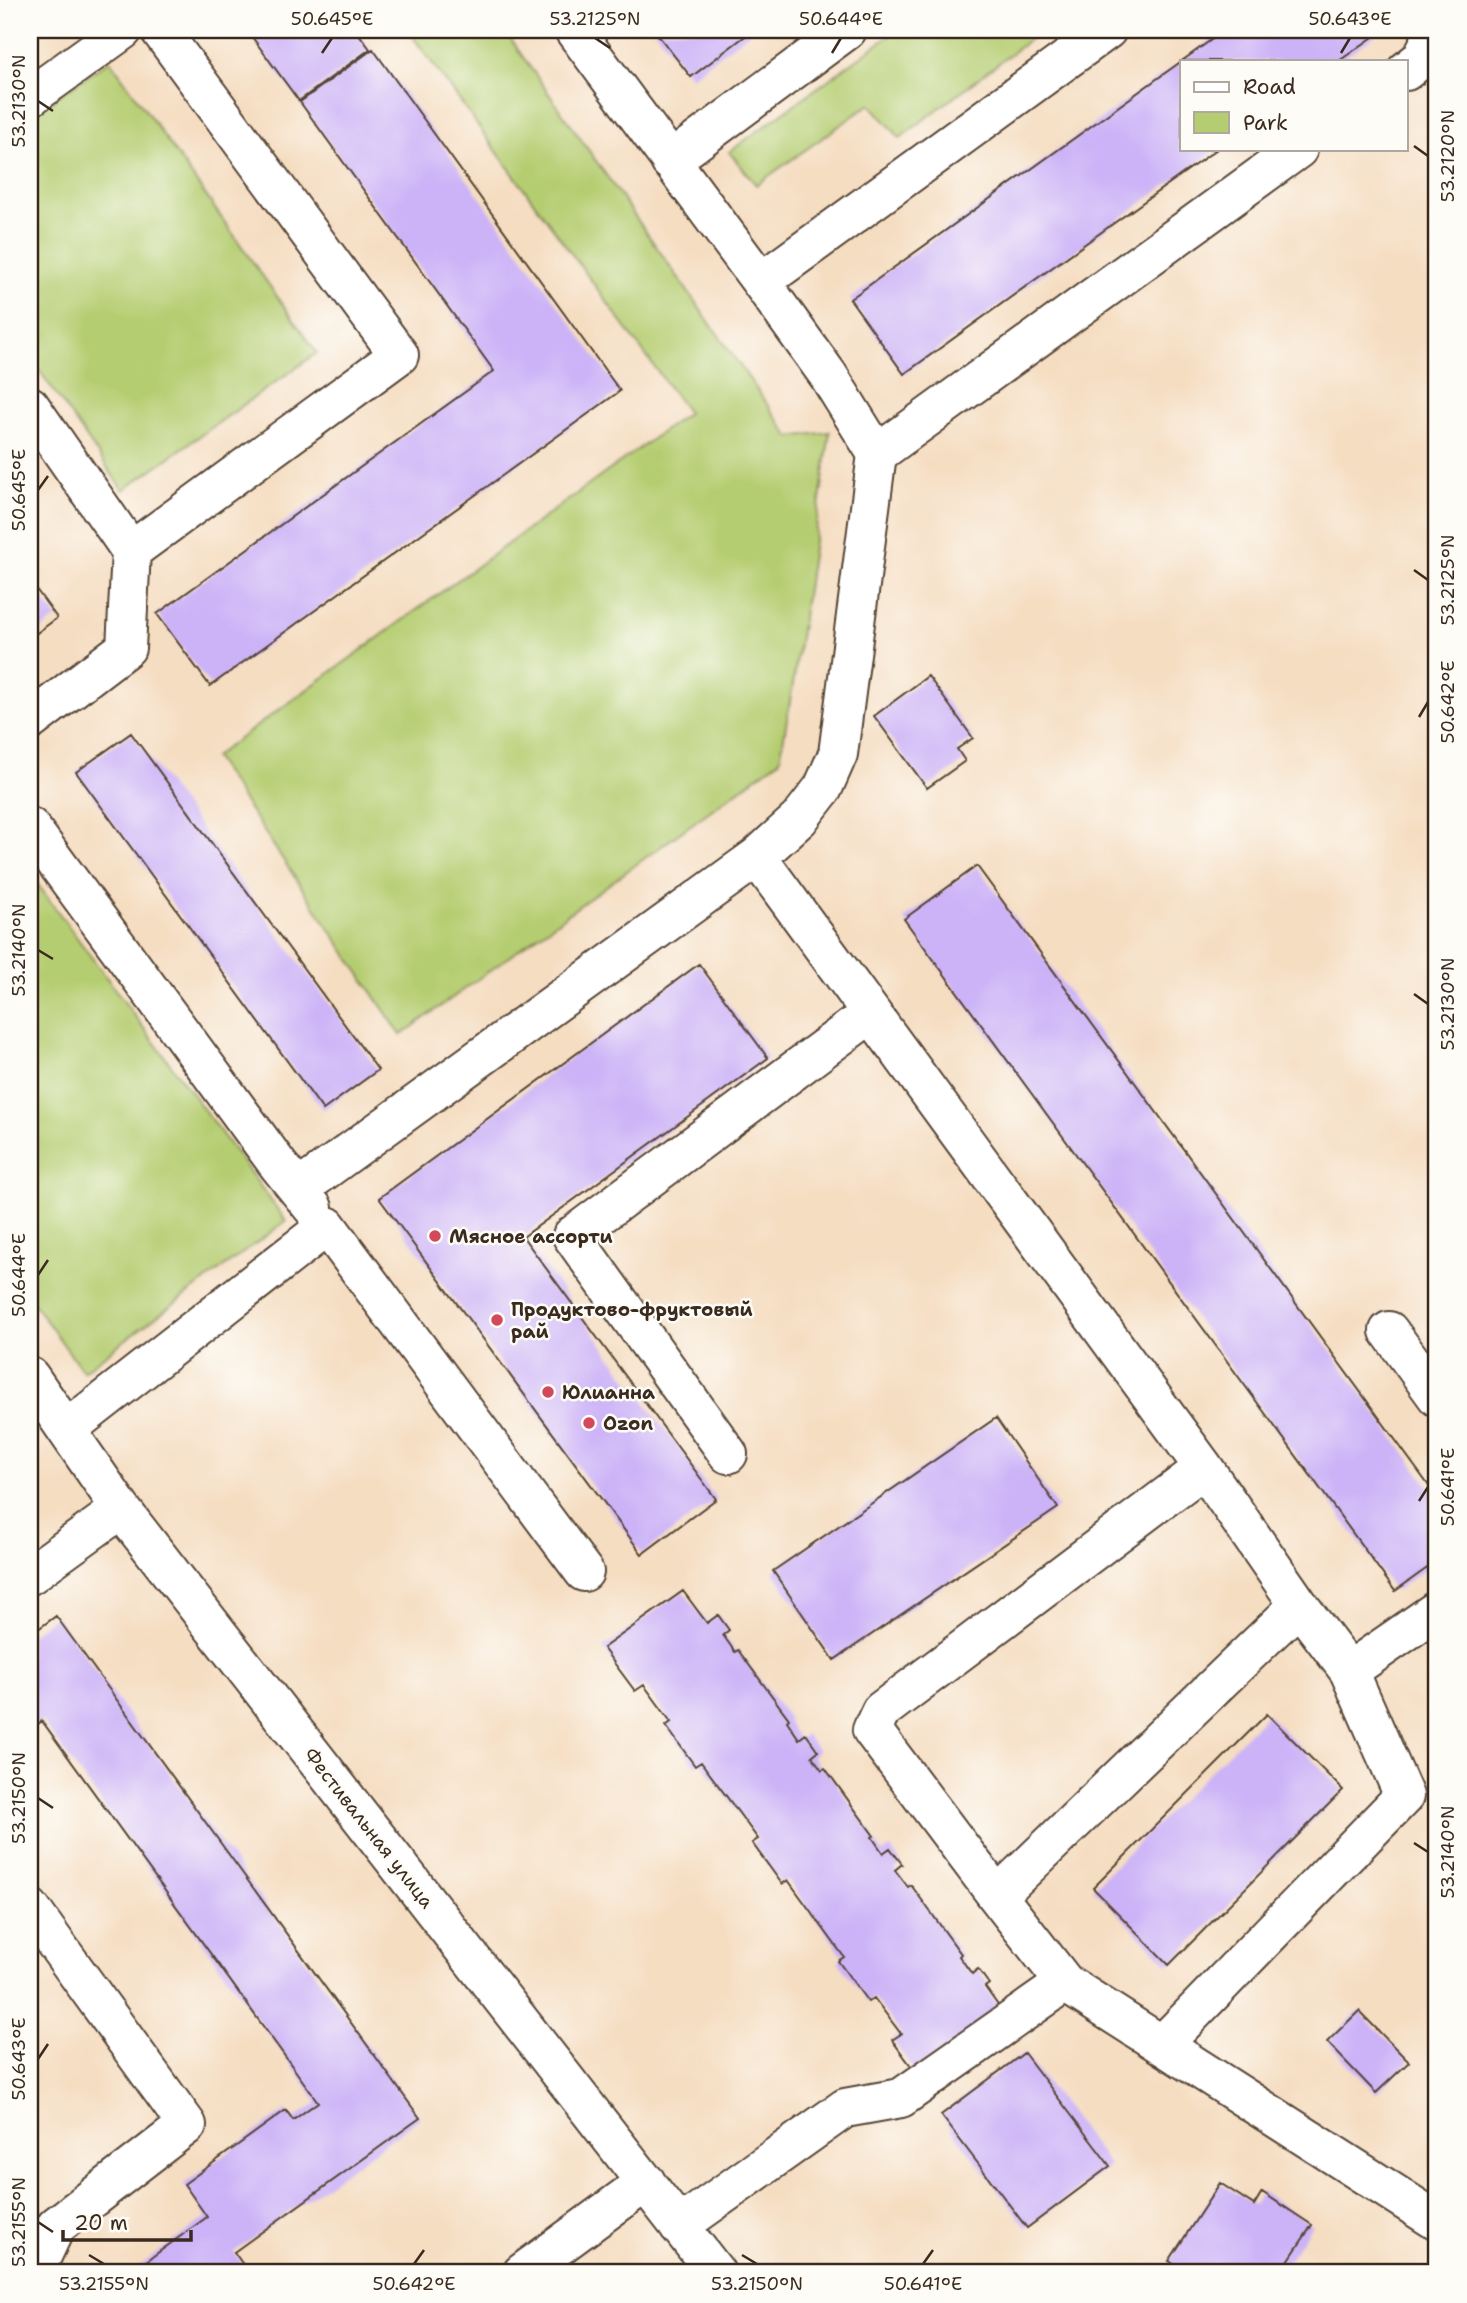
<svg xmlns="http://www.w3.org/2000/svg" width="1467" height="2303" viewBox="0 0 1467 2303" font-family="'Shantell Sans',sans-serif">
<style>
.green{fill:#b5cd71;stroke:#787c48;stroke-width:2}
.building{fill:#ccb2f7}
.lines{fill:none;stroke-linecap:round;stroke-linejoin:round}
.minor-casing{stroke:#574536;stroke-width:42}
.minor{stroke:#fff;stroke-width:38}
.ticks{fill:none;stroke:#3b2a1e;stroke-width:2.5}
.poi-dot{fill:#d1495b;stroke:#fdfcf7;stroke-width:2.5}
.labels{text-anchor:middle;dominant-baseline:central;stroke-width:5;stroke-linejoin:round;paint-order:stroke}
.poi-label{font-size:19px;font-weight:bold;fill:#3b2a1e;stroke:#fdfcf7;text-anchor:start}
.street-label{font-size:19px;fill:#3b2a1e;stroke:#fdfcf7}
.neatline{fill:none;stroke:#3b2a1e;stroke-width:2.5}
.ticks-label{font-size:18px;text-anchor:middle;fill:#3b2a1e}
</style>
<rect width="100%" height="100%" fill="#fdfcf7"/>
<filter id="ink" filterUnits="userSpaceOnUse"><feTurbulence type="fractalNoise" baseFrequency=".0143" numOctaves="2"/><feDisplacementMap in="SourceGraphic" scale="14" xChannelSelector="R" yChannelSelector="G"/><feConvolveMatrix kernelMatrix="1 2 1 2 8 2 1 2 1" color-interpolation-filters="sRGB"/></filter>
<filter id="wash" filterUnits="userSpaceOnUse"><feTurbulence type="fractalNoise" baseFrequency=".00686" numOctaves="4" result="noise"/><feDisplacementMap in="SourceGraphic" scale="28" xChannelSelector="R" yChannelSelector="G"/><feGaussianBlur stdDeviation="1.57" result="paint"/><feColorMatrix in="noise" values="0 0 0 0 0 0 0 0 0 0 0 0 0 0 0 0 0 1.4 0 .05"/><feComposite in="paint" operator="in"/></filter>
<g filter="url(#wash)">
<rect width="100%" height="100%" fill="#f5ddc1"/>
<path class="green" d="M 408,30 L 504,30 L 790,437 L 830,432 L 794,678 L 780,760 L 401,1035 L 214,757 L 688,413 Z
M 897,30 L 1042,30 L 900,138 L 870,104 L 756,185 L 729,152 Z
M 110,60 L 317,353 L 123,490 L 30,357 L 30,116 Z
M 30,874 L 286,1221 L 83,1371 L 30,1299 Z"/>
<g id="blocks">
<path class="building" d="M 247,30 L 356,30 L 370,49 L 299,101 Z
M 654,30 L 753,30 L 691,77 Z
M 1225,30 L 1383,30 L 1339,61 L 1182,61 L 1182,149 L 1217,149 L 904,374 L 850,299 Z
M 373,49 L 620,391 L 210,686 L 157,614 L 494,371 L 300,102 Z
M 30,581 L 57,618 L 30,638 Z
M 928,676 L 973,738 L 957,749 L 965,761 L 927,788 L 874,716 Z
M 131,733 L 378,1070 L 323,1110 L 76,772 Z
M 977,866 L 1437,1497 L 1437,1561 L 1395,1591 L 904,919 Z
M 699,964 L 768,1058 L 523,1237 L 716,1499 L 642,1554 L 379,1198 Z
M 996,1418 L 1058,1508 L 834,1660 L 773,1571 Z
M 683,1591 L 707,1623 L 718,1615 L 729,1630 L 723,1635 L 735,1652 L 738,1650 L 789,1719 L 787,1721 L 799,1739 L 806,1734 L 818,1751 L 812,1756 L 822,1770 L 825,1768 L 874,1836 L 872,1837 L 883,1853 L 890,1848 L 902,1864 L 895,1870 L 908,1887 L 911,1885 L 961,1954 L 959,1956 L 972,1974 L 978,1969 L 989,1984 L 985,1987 L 1002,2011 L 917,2074 L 892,2040 L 901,2034 L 874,1998 L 868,2002 L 838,1961 L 844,1957 L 788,1880 L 782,1884 L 752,1843 L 758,1839 L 701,1762 L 695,1766 L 666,1726 L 671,1722 L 644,1685 L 635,1691 L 603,1648 Z
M 56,1616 L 420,2118 L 234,2252 L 249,2273 L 130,2273 L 207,2217 L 184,2184 L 286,2110 L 293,2120 L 318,2102 L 42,1721 L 30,1730 L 30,1635 Z
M 1267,1714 L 1343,1790 L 1169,1965 L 1093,1888 Z
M 1359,2011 L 1409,2062 L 1376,2093 L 1327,2042 Z
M 1024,2053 L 1110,2166 L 1027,2228 L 941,2115 Z
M 1220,2183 L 1254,2205 L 1262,2192 L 1312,2225 L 1280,2273 L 1188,2273 L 1169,2261 Z"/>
</g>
</g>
<g filter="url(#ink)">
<use href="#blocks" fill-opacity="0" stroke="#574536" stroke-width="2"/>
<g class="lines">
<defs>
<path id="minor" d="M 574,30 L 761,282
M 1406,71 L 1421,59 L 1436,30
M 30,97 L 123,30
M 670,161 L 847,30
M 30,406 L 131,551 L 399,355 L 160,30
M 877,454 L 1298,149
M 30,721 L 126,648 L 131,551
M 30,827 L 279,1166 L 313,1208
M 757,857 L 1204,1468 L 1299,1605 L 997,1896 L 1065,1983 L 1437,2221
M 299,1189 L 757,857 L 799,819 L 823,788 L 838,754 L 877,454 L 828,375 L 761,282 L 1107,30
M 1389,1331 L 1437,1397
M 30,1377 L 121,1509 L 716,2273
M 67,1429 L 327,1226 L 584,1572
M 728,1454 L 572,1236 L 870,1014
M 30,1575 L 121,1509
M 1299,1605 L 1349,1671 L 1437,1610
M 997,1896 L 872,1730 L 881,1711 L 1204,1468
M 30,1908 L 187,2125 L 56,2226 L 34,2273
M 1162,2045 L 1404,1796 L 1349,1671
M 679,2226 L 845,2108 L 901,2098 L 1065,1983
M 522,2273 L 646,2182"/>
</defs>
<use href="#minor" class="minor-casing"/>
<use href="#minor" class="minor"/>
</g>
</g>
<path class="ticks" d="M 595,38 L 610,48M 322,53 L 332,38M 832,53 L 841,38M 1341,53 L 1350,38M 38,101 L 53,111M 1414,146 L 1428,156M 38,490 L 48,476M 1414,570 L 1428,580M 1419,717 L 1428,702M 38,950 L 53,959M 1414,994 L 1428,1004M 38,1275 L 48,1260M 1419,1501 L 1428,1487M 38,1798 L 53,1808M 1414,1843 L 1428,1852M 38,2059 L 48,2044M 38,2222 L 53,2232M 89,2255 L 104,2264M 742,2255 L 757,2264M 414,2264 L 424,2250M 923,2264 L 933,2250"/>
<g class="poi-dot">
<circle cx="435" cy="1236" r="7"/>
<circle cx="497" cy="1320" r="7"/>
<circle cx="548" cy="1392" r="7"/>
<circle cx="589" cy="1423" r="7"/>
</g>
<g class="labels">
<g class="poi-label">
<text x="449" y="1236">Мясное ассорти</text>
<text x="511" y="1309">Продуктово-фруктовый<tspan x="511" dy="22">рай</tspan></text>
<text x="562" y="1392">Юлианна</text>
<text x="603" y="1423">Ozon</text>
</g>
<g class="street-label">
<text transform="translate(369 1828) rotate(52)">Фестивальная улица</text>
</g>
</g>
<rect width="1467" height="2303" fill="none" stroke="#fdfcf7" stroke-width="77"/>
<rect x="1180" y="60" width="228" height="91" fill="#fdfcf7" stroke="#afa8a0" stroke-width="2"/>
<rect x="1194" y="82" width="35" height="10" fill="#ffffff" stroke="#afa8a0" stroke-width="2"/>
<text x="1243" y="94" font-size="21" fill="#3b2a1e">Road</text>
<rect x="1194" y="112" width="35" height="21" fill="#b5cd71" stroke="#afa8a0" stroke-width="2"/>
<text x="1243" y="130" font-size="21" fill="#3b2a1e">Park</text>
<path d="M63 2230v10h128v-10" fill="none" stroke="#3b2a1e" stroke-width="3.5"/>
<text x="74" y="2230" font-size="21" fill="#3b2a1e" stroke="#fdfcf7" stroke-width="5" paint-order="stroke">20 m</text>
<rect x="38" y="38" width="1390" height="2226" class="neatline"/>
<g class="ticks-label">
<text x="332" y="25">50.645°E</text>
<text x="595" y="25">53.2125°N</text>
<text x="841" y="25">50.644°E</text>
<text x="1350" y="25">50.643°E</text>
<text transform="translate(19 101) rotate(-90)" y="6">53.2130°N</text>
<text transform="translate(1448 156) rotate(-90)" y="6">53.2120°N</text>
<text transform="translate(19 490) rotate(-90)" y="6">50.645°E</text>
<text transform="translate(1448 580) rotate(-90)" y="6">53.2125°N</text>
<text transform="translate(1448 702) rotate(-90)" y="6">50.642°E</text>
<text transform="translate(19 950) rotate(-90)" y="6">53.2140°N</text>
<text transform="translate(1448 1004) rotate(-90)" y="6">53.2130°N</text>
<text transform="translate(19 1275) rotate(-90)" y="6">50.644°E</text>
<text transform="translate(1448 1487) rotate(-90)" y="6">50.641°E</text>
<text transform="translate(19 1798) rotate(-90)" y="6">53.2150°N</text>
<text transform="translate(1448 1852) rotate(-90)" y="6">53.2140°N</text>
<text transform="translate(19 2059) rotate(-90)" y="6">50.643°E</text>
<text transform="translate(19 2222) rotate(-90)" y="6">53.2155°N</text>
<text x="104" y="2290">53.2155°N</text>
<text x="414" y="2290">50.642°E</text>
<text x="757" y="2290">53.2150°N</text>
<text x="923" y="2290">50.641°E</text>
</g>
</svg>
